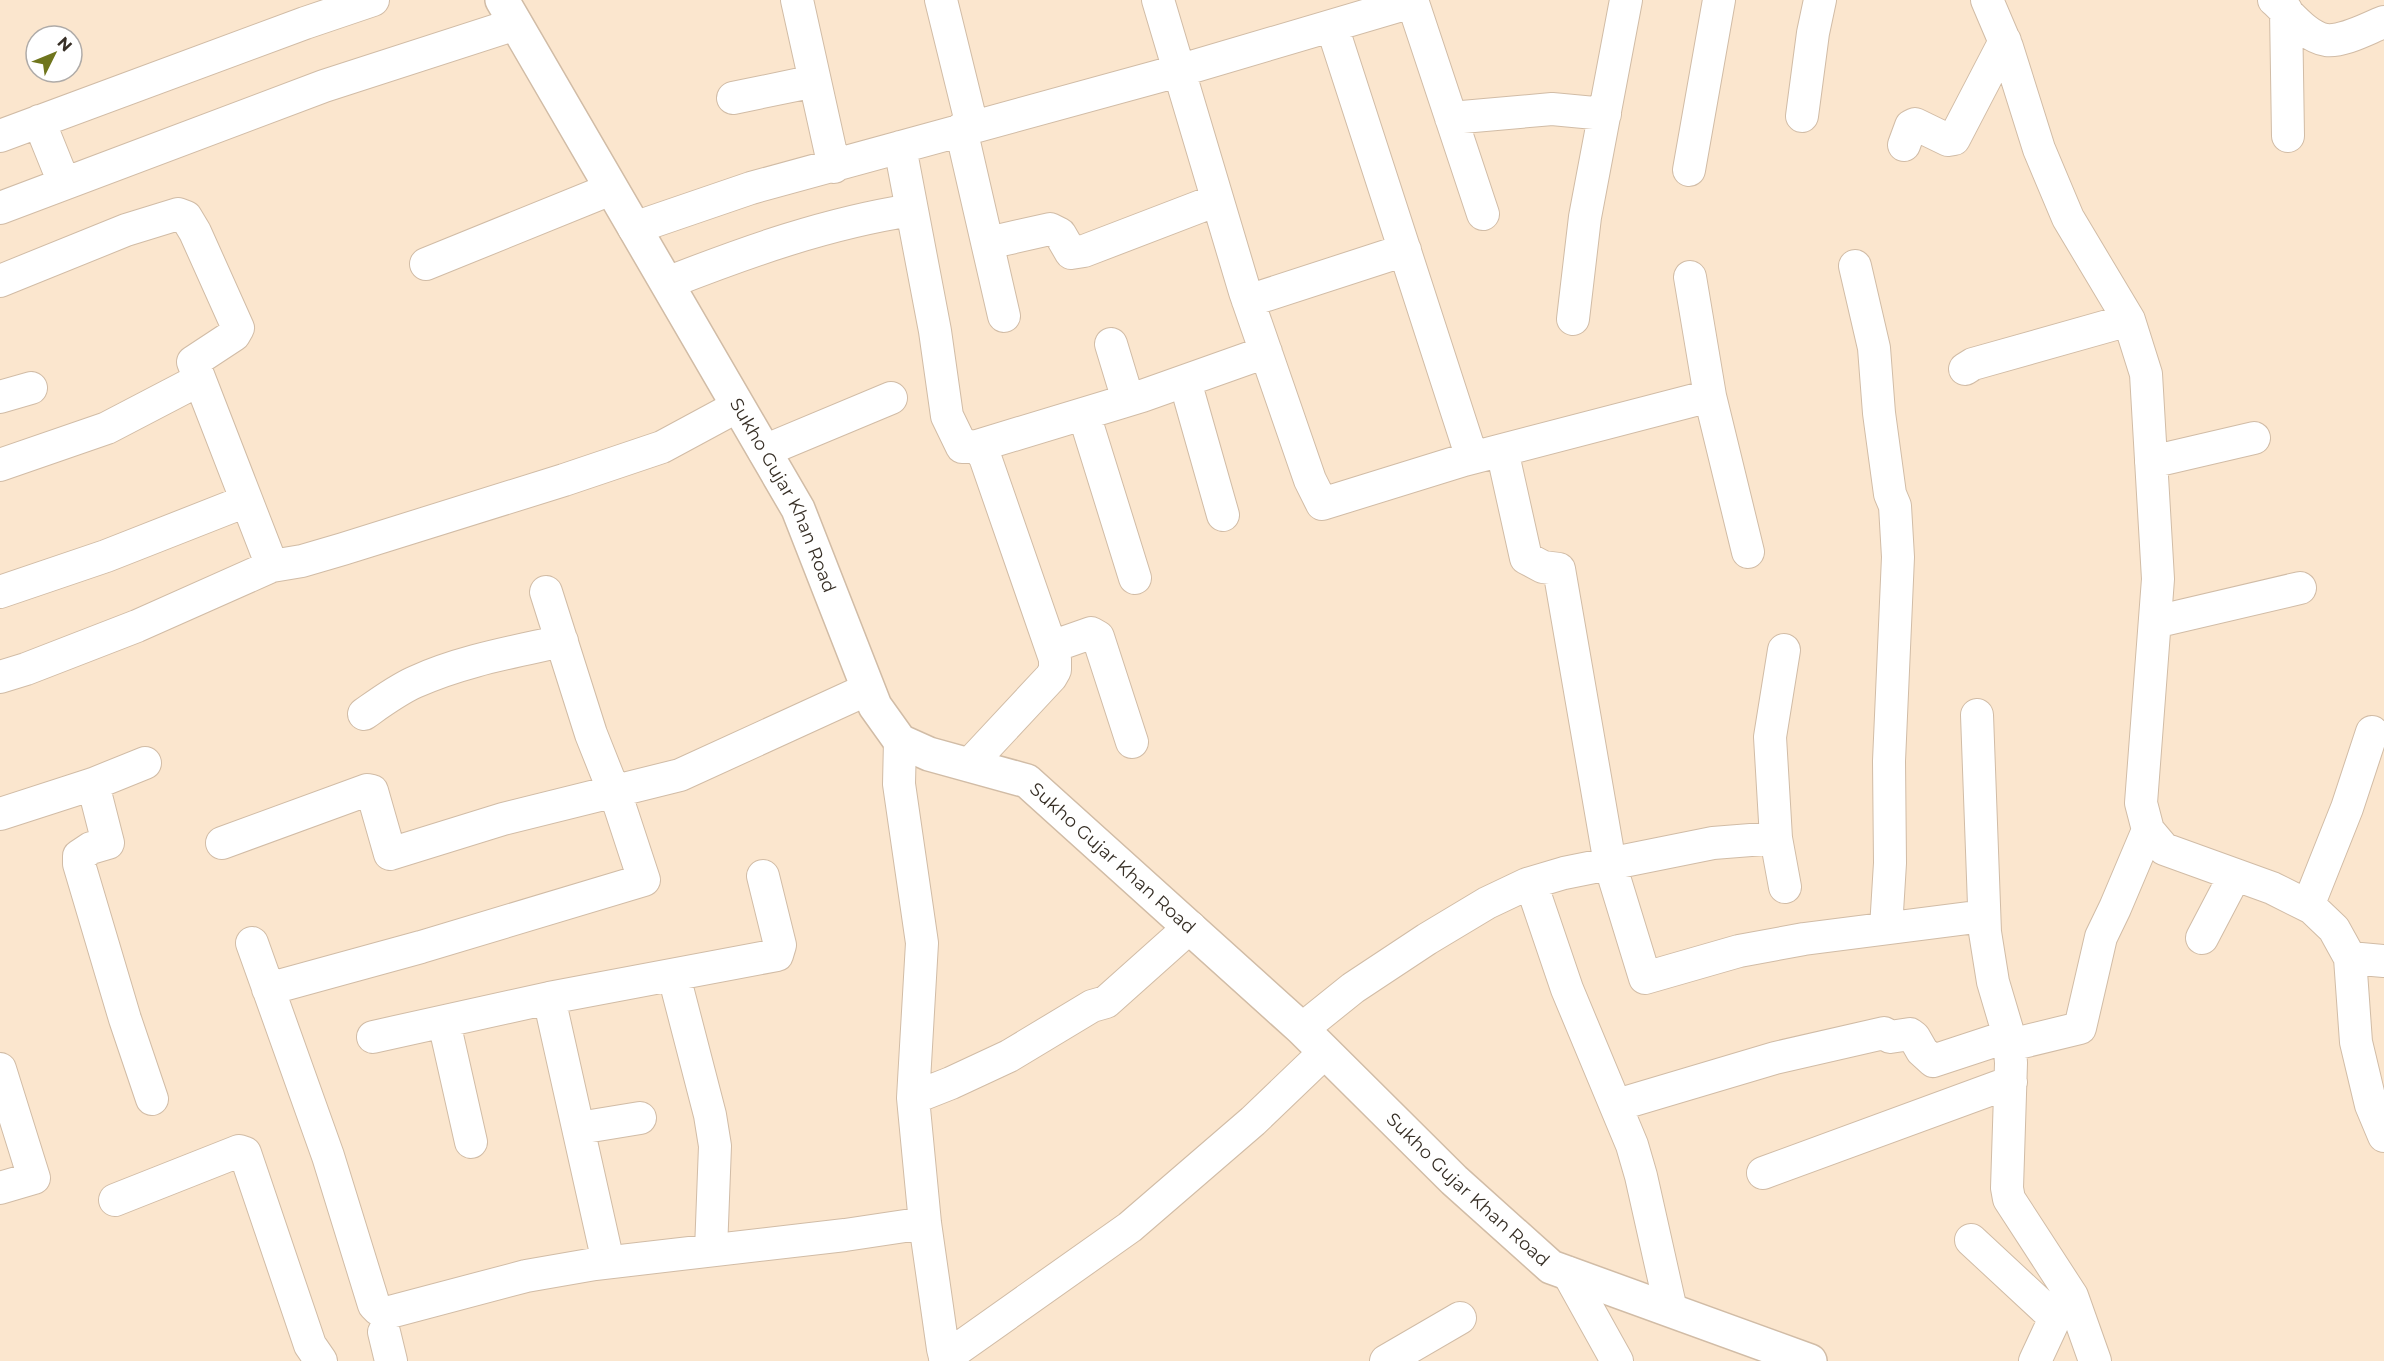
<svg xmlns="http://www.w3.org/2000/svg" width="2384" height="1361" viewBox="0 0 2384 1361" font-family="Montserrat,sans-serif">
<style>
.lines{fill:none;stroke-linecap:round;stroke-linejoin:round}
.minor-casing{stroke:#d1bca6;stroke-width:34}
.major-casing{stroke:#d1bca6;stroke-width:36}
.minor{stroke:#fff;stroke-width:32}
.major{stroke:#fff;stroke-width:33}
.labels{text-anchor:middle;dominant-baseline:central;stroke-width:4.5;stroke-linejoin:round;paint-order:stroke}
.street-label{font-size:18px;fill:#362e25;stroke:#fff}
</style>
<rect width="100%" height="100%" fill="#fbe6ce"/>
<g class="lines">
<defs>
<path id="minor" d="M 797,0 L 834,167
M 941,0 L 972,126
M 1158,0 L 1245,292 L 1310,480 L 1322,504 L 1464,460 L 1710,396
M 1412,0 L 1483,214
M 1987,0 L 2007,47 L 2039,149 L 2068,218 L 2129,320 L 2146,374 L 2158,579 L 2141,803 L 2148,830 L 2164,849 L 2272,888 L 2312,908 L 2334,929 L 2350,958 L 2356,1042 L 2371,1105 L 2384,1136
M 2274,0 C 2289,13 2306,37 2326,40 C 2344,42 2368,28 2384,22
M 2286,10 L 2288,136
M 1332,26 L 1472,458
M 733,98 L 815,81
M 1802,116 L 1813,33 L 1820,0
M 1451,118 L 1552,109 L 1605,114
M 39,121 L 64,183
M 961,129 L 1004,316
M 0,136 L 305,23 L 373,0
M 1904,145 L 1911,126 L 1915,124 L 1948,140 L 1954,139 L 2005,41
M 900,147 L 935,331 L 947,416 L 962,447 L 977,446 L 985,457 L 1055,659 L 1055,670 L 1051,677 L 969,765
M 1689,170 L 1719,0
M 0,208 L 324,86 L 516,24
M 634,228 L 751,188 L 1178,71 L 1412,2
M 988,243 L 1050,229 L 1060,234 L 1071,253 L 1084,251 L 1217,200
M 426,264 L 611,189
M 1855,266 L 1874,348 L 1879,413 L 1890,494 L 1895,506 L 1898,557 L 1889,761 L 1890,863 L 1886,928
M 1690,277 L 1710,396 L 1748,552
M 0,281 L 126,230 L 178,214 L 186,217 L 195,232 L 238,328 L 234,335 L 193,362 L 272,566
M 667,283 C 746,252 827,223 912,210
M 1248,301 L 1405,250
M 1573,319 L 1585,217 L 1626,0
M 1111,344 L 1128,400
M 1965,369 L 1973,364 L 2129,320
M 1185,381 L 1223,515
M 0,397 L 31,388
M 1084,414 L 1135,578
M 977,446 L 1142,396 L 1266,352
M 1502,450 L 1526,558 L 1543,567 L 1559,569 L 1610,864 L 1645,978 L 1739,951 L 1804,939 L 1984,916
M 764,451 L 891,398
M 2151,462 L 2254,438
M 0,465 L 107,428 L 199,380
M 0,592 L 106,556 L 246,501
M 2155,622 L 2300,588
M 1051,647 L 1091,633 L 1098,637 L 1132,742
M 1784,650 L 1770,737 L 1776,838 L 1785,887
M 0,677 L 26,669 L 137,626 L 272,566 L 302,561 L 343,549 L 564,480 L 662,447 L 738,406
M 364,714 C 381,702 397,690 415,682 C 461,661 513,652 562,641
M 1977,715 L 1985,932 L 1993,982 L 2009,1036 L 2011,1063 L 2007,1188 L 2009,1199 L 2072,1296 L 2095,1361
M 900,741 L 899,784 L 922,943 L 913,1098 L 925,1223 L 943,1349 L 946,1361
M 93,784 L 108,843 L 91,848 L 79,856 L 79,864 L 125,1019 L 152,1099
M 0,814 L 93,784 L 145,763
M 222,843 L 367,790 L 372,791 L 390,854 L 503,819 L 680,775 L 868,689
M 1531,883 L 1567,989 L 1632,1145 L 1641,1176 L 1671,1310
M 2308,906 L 2347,808 L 2372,732
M 2202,938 L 2235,875
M 252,943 L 328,1156 L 374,1305 L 379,1310 L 390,1312 L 526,1276 L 595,1264 L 845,1235 L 925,1223
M 2350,958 L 2384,961
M 674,976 L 710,1115 L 715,1146 L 711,1250
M 268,989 L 421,947 L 644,880 L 620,807 L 591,734 L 546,592
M 549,998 L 608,1262
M 444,1022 L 471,1142
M 1302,1029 L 1353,988 L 1427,939 L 1487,903 L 1527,884 L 1564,873 L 1713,843 L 1776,838
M 373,1037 L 549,998 L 777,955 L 780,945 L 763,876
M 2010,1045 L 2080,1028 L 2101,937 L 2115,908 L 2148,830
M 0,1069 L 34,1178 L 0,1188
M 913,1098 L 951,1083 L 1009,1056 L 1092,1006 L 1106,1002 L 1190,927
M 1617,1105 L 1775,1058 L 1884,1033 L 1890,1037 L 1910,1034 L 1914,1037 L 1922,1051 L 1933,1061 L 2009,1036
M 579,1128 L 640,1118
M 1763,1173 L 2011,1082
M 115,1200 L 239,1151 L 245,1153 L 310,1345 L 321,1361
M 1971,1240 L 2055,1318 L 2035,1361
M 1568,1273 L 1617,1361
M 384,1332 L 391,1361
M 945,1358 L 1130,1227 L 1253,1121 L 1325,1052
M 1386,1361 L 1460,1318"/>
<g id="major">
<path id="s1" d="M 502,0 L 798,509 L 875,706 L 900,741 L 929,754 L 1027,781 L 1302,1029 L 1454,1180 L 1551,1267 L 1810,1361"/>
</g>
</defs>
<use href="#minor" class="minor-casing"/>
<use href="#major" class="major-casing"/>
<use href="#minor" class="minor"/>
<use href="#major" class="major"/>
</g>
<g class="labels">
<g class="street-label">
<text stroke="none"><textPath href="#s1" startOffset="570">Sukho Gujar Khan Road</textPath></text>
<text stroke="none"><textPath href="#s1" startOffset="1092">Sukho Gujar Khan Road</textPath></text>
<text stroke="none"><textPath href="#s1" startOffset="1578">Sukho Gujar Khan Road</textPath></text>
</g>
</g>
<g transform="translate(54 54) rotate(47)"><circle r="28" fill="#ffffff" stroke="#afaba8" stroke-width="1.5"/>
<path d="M0-4.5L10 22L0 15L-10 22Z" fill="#6f751d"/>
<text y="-9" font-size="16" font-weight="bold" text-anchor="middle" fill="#362e25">N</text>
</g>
</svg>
